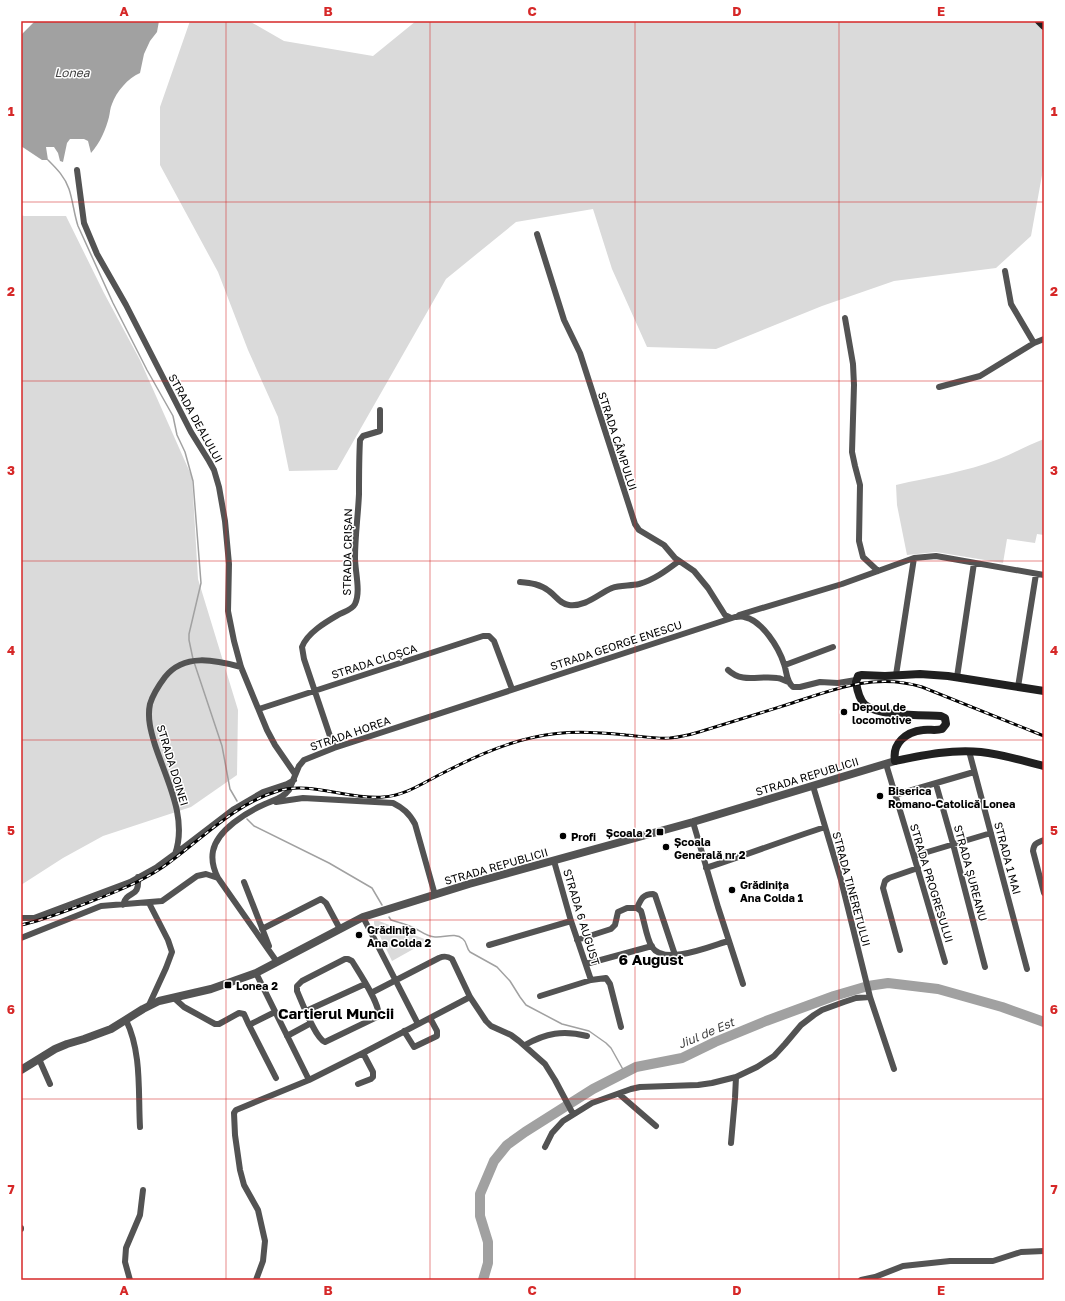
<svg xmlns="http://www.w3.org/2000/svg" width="1065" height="1301" viewBox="0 0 1065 1301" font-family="'Golos Text',sans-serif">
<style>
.green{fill:#dadada}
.water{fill:#a1a1a1}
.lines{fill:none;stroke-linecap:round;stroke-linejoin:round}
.stream{stroke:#a1a1a1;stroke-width:1.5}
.river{stroke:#a1a1a1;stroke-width:10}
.minor{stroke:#535353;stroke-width:6}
.tertiary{stroke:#535353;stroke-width:8}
.secondary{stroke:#202020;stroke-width:8}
.rail-casing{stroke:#000;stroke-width:3}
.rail{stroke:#fff;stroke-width:1.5;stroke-dasharray:4.5;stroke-linecap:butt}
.grid{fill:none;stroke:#d62828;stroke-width:1;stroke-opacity:0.55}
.poi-dot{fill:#000;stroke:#fff;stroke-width:1.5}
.labels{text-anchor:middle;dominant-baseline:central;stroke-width:3;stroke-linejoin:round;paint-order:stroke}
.street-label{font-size:11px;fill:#000;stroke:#fff}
.poi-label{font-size:11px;font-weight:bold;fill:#000;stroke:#fff;text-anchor:start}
.water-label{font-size:12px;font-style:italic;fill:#424242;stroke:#fff}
.district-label{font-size:15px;font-weight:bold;fill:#000;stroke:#fff}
.neatline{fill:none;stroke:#d62828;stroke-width:1.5}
.grid-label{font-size:13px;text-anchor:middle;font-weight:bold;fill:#d62828}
</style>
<rect width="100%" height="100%" fill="#fff"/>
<path class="green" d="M 190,21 L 249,21 L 284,41 L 373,56 L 416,21 L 1044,21 L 1044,164 L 1031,236 L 996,268 L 894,281 L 822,306 L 716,349 L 647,347 L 612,269 L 593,209 L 516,222 L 446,279 L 337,470 L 289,471 L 278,417 L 248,350 L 218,272 L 160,165 L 160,107 Z
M 21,215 L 24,216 L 66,216 L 104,293 L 140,360 L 192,477 L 198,579 L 238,710 L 237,775 L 191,807 L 103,836 L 63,858 L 21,885 Z
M 1044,439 L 1044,535 L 1037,534 L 1035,543 L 1007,539 L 1003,563 L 936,552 L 907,555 L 897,505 L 896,485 C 930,477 966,472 999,459 C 1014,453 1028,445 1044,439 Z
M 374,921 L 379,921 L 427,940 L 426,942 L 392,961 L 374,924 Z"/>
<path class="water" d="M 35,21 L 159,21 L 157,32 L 150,41 L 144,54 L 140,73 C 128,78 116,92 112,104 C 110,108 110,113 109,117 C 106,129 100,143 91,153 L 88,141 L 84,139 L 70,139 L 67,143 L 63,162 L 60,161 L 58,153 L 54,147 L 46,147 L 48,160 L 42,160 L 21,146 L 21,35 Z"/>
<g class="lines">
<path class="stream" d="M 48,160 C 57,169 65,177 69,189 C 73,201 74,214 78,226 L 113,303 L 147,370 L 173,416 L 177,435 L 185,452 L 193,481 L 201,583 L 189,634 L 189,640 L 193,659
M 194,662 L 222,746 L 230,789 L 237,801
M 247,819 L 254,826 L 329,863 L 372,888 L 382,905
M 389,917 L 391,920 C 398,922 405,924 412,927 C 420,930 426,937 435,937 C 444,938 455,932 463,939 C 467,942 466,948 470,952 L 497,967 L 510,981 L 520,997 L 526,1005 L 562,1024 L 589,1031 L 606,1043 L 611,1048 L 625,1073"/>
<path class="river" d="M 483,1280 L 488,1263 L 488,1242 L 480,1216 L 480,1194 L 494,1161 L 507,1145 L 525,1132 L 593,1089 L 636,1067 L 682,1058 L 715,1042 L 766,1021 L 834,996 L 868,986 L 888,983 L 938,989 L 1002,1007 L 1044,1022"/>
<path class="minor" d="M 77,170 L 84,223 L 97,254 L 126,305 L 191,432 L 209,461 L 214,470 L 219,487 L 225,521 L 229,564 L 228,611 L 234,641 L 241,667 L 267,730 L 275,745 L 295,774
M 537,234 L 564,320 L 580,353 L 635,524 L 639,530 L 664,545 L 675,558 L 694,571 L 708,588 L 725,615 L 731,618
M 1005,271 L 1011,304 L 1034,343
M 845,318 L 853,364 L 854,385 L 852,452 L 855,466 L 860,485 L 859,541 L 863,557 L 878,571
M 939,387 L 980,376 L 1034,343 L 1044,339
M 520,582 C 531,583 540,584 549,591 C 556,596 560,604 569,605 C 586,607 598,594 612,588 C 620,585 630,586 639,584 C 654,580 667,570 679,561
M 739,615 L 842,584 L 914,558 L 936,556 L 1044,575
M 785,665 L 833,647
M 728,670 C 743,684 759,675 777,678 C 781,678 785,681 789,682
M 896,675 L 914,558
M 957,677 L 974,563
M 1018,687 L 1036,574
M 259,709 L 483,636 L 489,636 L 494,641 L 512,689
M 334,748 L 304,659 L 302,647 C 307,633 326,622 338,615 C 343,612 352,610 355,604 C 361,592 355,571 355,558 C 355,537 358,516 359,494 C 359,476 359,458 360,440 L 363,436 L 380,431 L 380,410
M 969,751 L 1027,969
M 886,764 L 921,880 L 945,962
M 936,784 L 953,844 L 985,967
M 813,786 L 841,880 L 870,997 L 894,1069
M 895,795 L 974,772
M 276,802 L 303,798 L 393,803 C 403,808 409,813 415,824 L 435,895
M 693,822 L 718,907 L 743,984
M 1044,840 C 1037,843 1034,843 1033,851 L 1044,893
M 175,854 C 188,818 166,779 155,745 C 151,732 147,718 150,704 C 153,694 159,685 165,677 C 184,653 215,660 241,667
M 914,856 L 991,833
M 554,861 L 571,921 L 591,980
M 706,868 C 746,855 785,840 825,827
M 218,878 C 214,870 211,861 213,851 C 217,830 247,812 265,804 C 274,800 283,798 289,790 L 299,766 L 304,760 L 334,748 L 735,617 C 738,617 741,616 744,617 C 762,620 779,648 784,664 C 787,672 786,681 793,687 L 800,687 L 820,682 L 838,683 L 856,680
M 244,882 L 269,946
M 149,903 L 168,940 L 172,952 L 166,968 L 149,1005
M 123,905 C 127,889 140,900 138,877
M 637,908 C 641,899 643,894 653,894 L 655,895 L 675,955
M 363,917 L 418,1024
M 21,918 L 34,918 L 130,882 L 157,867 L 183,848 L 234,809 L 263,792 L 287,784 L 294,780
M 262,929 L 321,899 L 326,903 L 340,929
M 21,938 L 101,906 L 162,901 L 197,876 L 206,874 L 218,878 L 277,962
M 577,940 L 611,929 L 615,925 L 618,912 L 627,908 L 637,908 L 641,911 C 644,920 647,940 652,947 C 664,966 711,946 728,941
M 489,945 L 571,921
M 900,950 L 883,888 L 885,881 L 889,878 L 918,868
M 345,959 L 348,959 L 352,961 C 360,974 379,1002 379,1016 L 325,1042 C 315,1038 302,1002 297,991 L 297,986 L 302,981 Z
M 586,964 L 652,946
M 256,973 L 309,1080
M 371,993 L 439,958 C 444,956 447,956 452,959 L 470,997 L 486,1021 L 491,1026 L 511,1035 L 519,1041 L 545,1064 L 555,1080 L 573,1114
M 540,996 L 591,980 L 606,978 L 610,984 L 621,1027
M 174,998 L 184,1007 L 215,1024 L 219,1024 L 239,1013 L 244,1014 L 249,1025 L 275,1012
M 306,1011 L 365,984
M 126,1020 C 142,1053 138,1092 140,1127
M 249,1025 L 276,1078
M 404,1031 L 414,1047 L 437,1036 L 437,1031 L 430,1018
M 287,1036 L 311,1023
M 525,1045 C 546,1033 563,1030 587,1036
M 39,1059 L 50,1084
M 358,1084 L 371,1079 L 373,1077 L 373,1072 L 363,1053
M 619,1094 L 656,1126
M 731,1143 L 735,1098 L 736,1077
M 545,1147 L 552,1133 L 563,1121 L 592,1103 L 631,1089 L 640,1087 L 698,1085 L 712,1083 L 736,1077 L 757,1067 L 774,1056 L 785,1044 L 801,1025 L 814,1015 L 822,1010 L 844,1002 L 856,998 L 870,997
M 21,1228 L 21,1229
M 130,1280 L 125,1262 L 126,1248 L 140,1215 L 143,1190
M 256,1280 L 263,1261 L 265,1241 L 258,1210 L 244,1185 L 240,1170 L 235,1135 L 234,1113 L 236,1110 L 309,1080 L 363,1053 L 470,997
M 861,1280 L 875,1277 L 903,1266 L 950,1261 L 993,1261 L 1021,1252 L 1044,1251"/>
<path class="tertiary" d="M 21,1070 L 55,1049 L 67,1044 L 84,1039 L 111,1029 L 143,1009 L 159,1001 L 211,989 L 256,973 L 363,917 L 469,884 L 693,822 L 895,761"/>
<path class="secondary" d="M 1039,21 L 1044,26
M 1044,691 L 948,676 L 920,674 L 885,676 L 862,675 L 858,676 L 856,682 C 857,689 860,700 865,705 C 879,716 922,715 941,716 L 945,718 L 946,724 L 942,729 C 936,731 929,729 923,730 C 906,732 892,743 895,761 C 924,755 952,749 981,752 C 1002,754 1023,761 1044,766"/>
<defs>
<path id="rail" d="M 21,925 C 44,920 65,911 87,903 C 113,893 139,883 163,867 C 200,841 234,804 278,791 C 309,781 350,800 383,797 C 403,796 420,785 437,776 C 468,760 501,744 535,737 C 565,730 596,732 626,735 C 640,736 655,739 670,738 C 680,737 689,735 699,732 C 728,723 757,714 786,705 C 832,690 874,672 922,687 L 1044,736"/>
</defs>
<use href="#rail" class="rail-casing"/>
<use href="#rail" class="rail"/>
</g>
<path class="grid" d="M 226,21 L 226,1280M 430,21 L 430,1280M 635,21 L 635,1280M 839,21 L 839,1280M 21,202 L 1044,202M 21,381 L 1044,381M 21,561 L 1044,561M 21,740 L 1044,740M 21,920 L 1044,920M 21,1099 L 1044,1099"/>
<g class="poi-dot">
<circle cx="844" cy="712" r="4"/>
<circle cx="880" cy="796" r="4"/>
<rect x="656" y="828" width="8" height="8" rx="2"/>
<circle cx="563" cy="836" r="4"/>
<circle cx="666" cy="847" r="4"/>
<circle cx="732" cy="890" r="4"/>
<circle cx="359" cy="935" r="4"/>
<rect x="224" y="981" width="8" height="8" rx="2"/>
</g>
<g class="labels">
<g class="street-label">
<text transform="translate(196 418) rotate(61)">STRADA DEALULUI</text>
<text transform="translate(618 441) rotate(72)">STRADA CÂMPULUI</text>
<text transform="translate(347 552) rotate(-89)">STRADA CRIȘAN</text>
<text transform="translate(616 645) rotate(-18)">STRADA GEORGE ENESCU</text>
<text transform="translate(374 661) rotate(-18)">STRADA CLOȘCA</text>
<text transform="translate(350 733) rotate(-19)">STRADA HOREA</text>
<text transform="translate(173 765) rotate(73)">STRADA DOINEI</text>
<text transform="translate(807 776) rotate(-17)">STRADA REPUBLICII</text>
<text transform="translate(1008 858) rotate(75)">STRADA 1 MAI</text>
<text transform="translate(496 866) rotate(-16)">STRADA REPUBLICII</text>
<text transform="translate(971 873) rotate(75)">STRADA ȘUREANU</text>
<text transform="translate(932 883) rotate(73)">STRADA PROGRESULUI</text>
<text transform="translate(852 889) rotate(75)">STRADA TINERETULUI</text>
<text transform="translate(582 917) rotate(73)">STRADA 6 AUGUST</text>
</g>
<g class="poi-label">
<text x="852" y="706">Depoul de<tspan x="852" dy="13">locomotive</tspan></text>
<text x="888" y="790">Biserica<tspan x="888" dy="13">Romano-Catolică Lonea</tspan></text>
<text x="652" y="832" text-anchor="end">Școala 2</text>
<text x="571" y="836">Profi</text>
<text x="674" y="841">Școala<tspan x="674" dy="13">Generală nr 2</tspan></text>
<text x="740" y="884">Grădinița<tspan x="740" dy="13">Ana Colda 1</tspan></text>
<text x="367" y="929">Grădinița<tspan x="367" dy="13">Ana Colda 2</tspan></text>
<text x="236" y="985">Lonea 2</text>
</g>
<g class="water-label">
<text x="72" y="72">Lonea</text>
<text transform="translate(706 1033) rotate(-23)">Jiul de Est</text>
</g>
<g class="district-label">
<text x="651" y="959">6 August</text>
<text x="336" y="1013">Cartierul Muncii</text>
</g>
</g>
<rect width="1065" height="1301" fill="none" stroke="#ffffff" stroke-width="44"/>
<rect x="22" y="22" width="1021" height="1257" class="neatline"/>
<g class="grid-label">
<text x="124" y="16">A</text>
<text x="328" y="16">B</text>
<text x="532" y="16">C</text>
<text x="737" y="16">D</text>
<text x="941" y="16">E</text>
<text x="11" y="116">1</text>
<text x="1054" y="116">1</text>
<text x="11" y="296">2</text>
<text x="1054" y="296">2</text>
<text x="11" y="475">3</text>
<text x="1054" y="475">3</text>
<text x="11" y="655">4</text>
<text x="1054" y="655">4</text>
<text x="11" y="835">5</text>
<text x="1054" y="835">5</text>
<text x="11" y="1014">6</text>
<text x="1054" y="1014">6</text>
<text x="11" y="1194">7</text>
<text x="1054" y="1194">7</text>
<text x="124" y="1295">A</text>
<text x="328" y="1295">B</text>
<text x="532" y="1295">C</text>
<text x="737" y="1295">D</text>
<text x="941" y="1295">E</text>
</g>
</svg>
